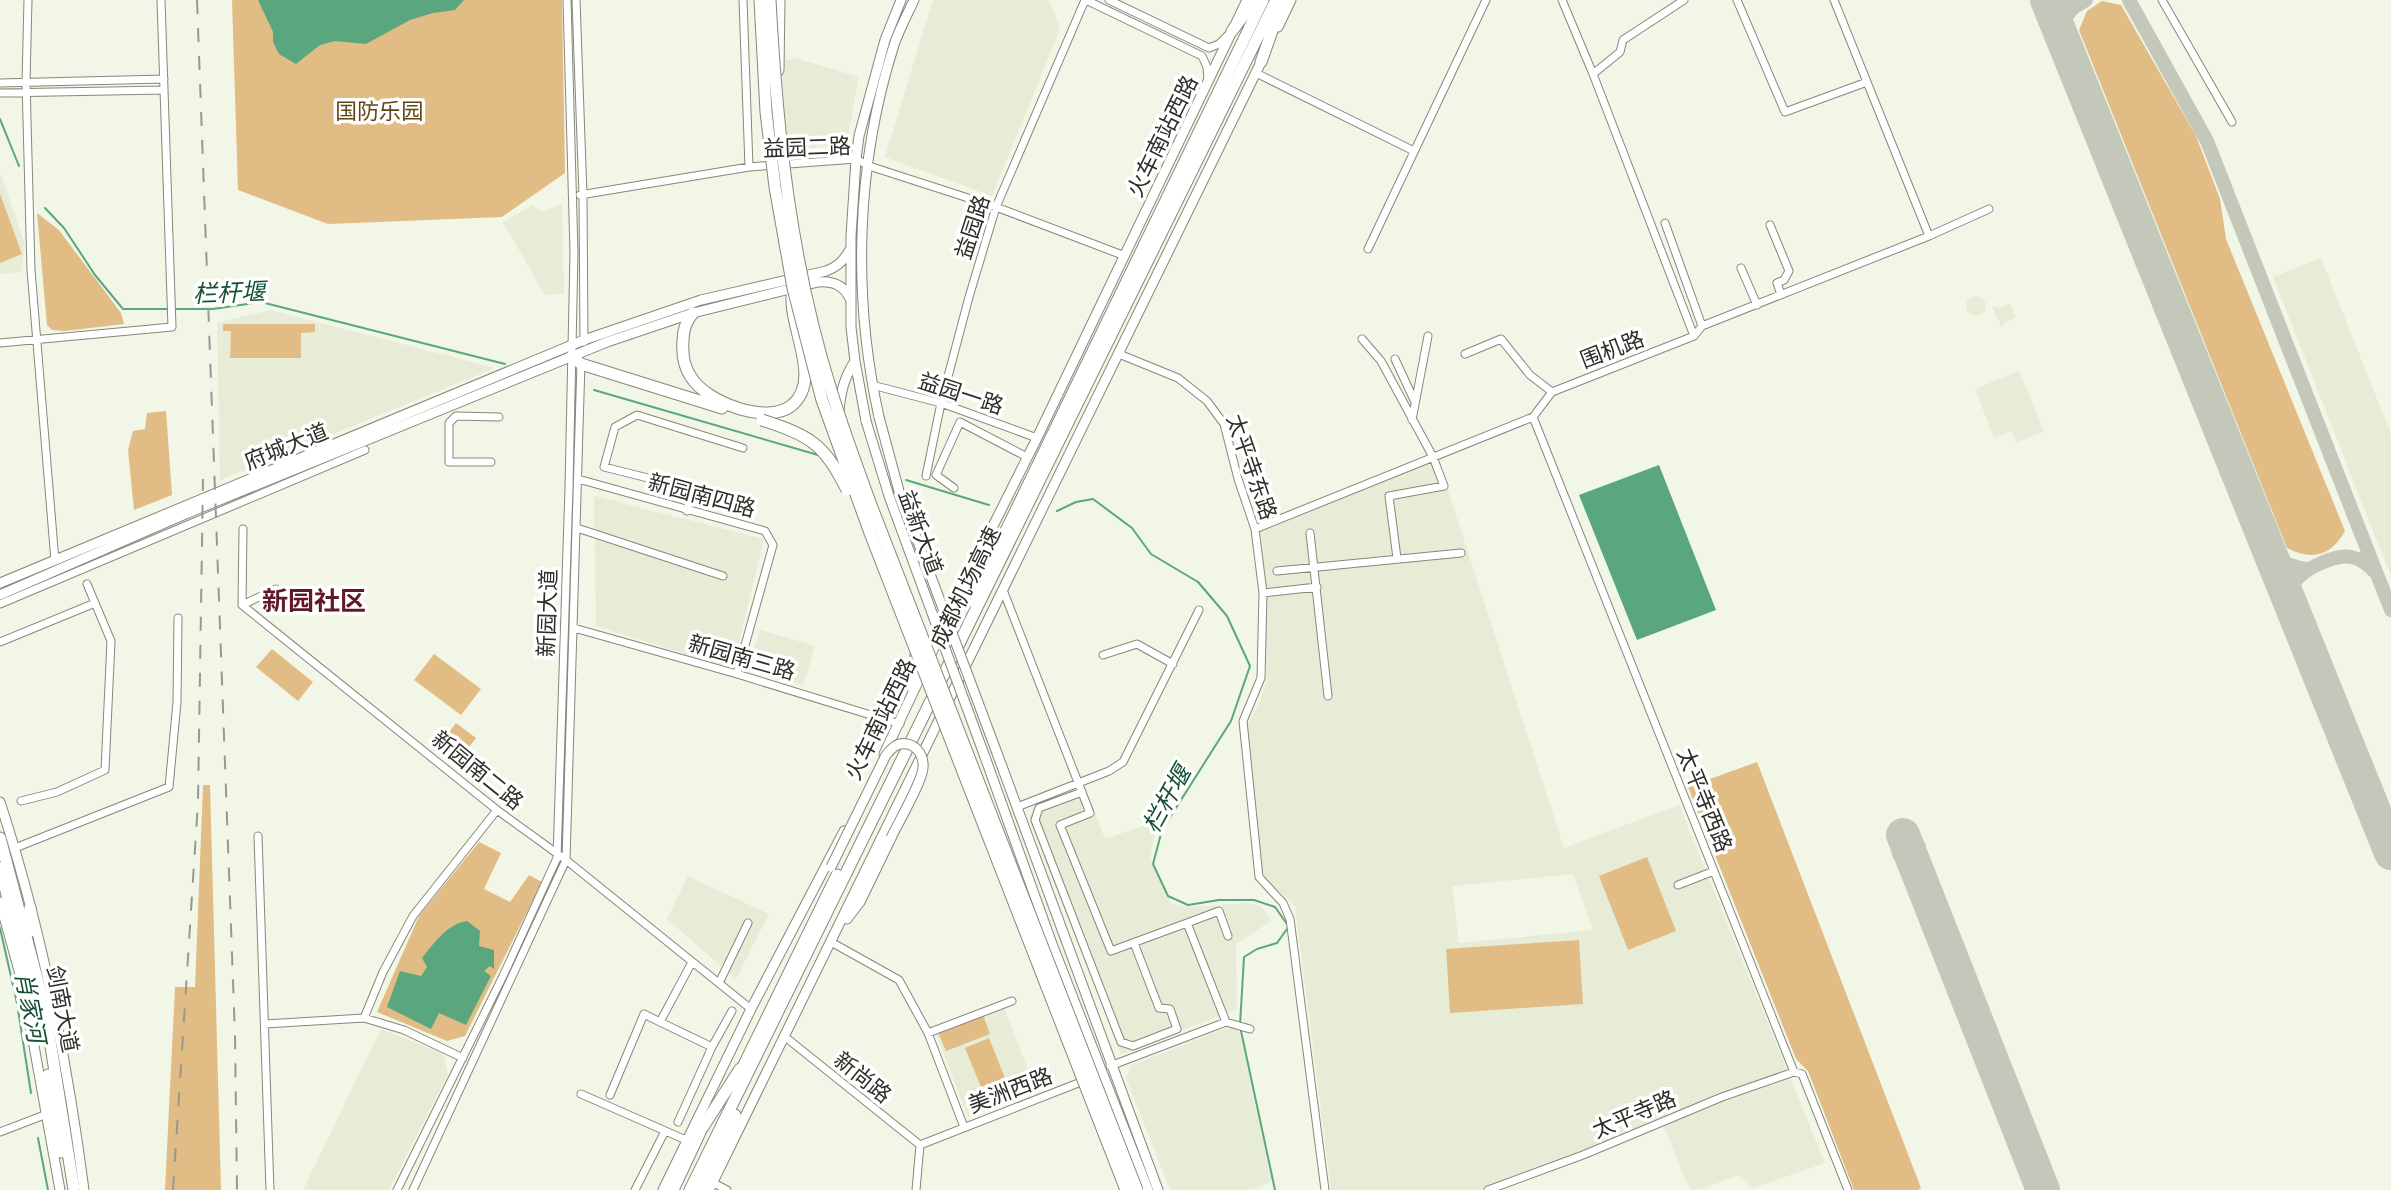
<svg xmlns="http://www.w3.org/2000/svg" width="2391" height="1190" viewBox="0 0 2391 1190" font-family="Mulish,'Noto Sans SC',sans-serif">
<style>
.built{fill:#e6ecd5;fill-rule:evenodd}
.green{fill:#e2bc85}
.water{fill:#5aa77f}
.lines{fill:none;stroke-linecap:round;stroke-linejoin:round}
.stream{stroke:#5aa77f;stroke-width:2}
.taxiway{stroke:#c4c8ba;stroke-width:14}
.runway{stroke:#c4c8ba;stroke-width:34}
.minor-casing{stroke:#85887a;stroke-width:9}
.major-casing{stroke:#85887a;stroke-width:11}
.highway-casing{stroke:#85887a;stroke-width:13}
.minor{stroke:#fff;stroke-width:7}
.major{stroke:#fff;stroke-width:9}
.highway{stroke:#fff;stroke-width:11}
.rail{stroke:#96998e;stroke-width:2;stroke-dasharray:14 14;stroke-linecap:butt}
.major-bridge-casing{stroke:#85887a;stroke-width:11;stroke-linecap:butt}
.highway-bridge-casing{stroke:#85887a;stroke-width:13;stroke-linecap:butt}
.major-bridge{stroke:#fff;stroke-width:9}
.highway-bridge{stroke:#fff;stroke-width:11}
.labels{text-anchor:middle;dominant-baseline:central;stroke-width:7;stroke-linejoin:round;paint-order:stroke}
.park-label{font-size:22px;fill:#634513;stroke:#fff}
.street-label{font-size:22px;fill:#2e2f29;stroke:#fff}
.water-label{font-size:24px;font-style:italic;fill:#155035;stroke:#fff}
.quarter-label{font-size:26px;font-weight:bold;fill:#5f1a26;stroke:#fff}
</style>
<rect width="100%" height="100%" fill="#f2f6e6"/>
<path class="built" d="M 933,0 L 1049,0 L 1060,29 L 992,196 L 885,157 Z
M 795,58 L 859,77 L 848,135 L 834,145 L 786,151 L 781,106 L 782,61 Z
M 0,172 L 25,245 L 21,272 L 0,274 Z
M 562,204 L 564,294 L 545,295 L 503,222 L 532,205 L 542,212 Z
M 2321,258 L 2391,434 L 2391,576 L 2273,277 Z
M1966 306a10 10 0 1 1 20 0a10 10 0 1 1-20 0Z
M 2010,304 L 2016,318 L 2004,323 L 2002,328 L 1992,306 L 1999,308 Z
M 271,310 L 495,368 L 220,480 L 217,323 Z
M 2019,371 L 2044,432 L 2016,442 L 2012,431 L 1994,438 L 1975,389 Z
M 1438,460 L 1564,848 L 1679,805 L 1825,1163 L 1753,1188 L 1739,1175 L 1699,1190 L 1690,1190 L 1661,1119 L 1482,1190 L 1331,1190 L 1295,906 L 1264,877 L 1247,726 L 1260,702 L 1266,682 L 1266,598 L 1260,530 ZM 1573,874 L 1593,930 L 1459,943 L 1452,886 Z
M 594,496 L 764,539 L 736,655 L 721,665 L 596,626 Z
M 760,630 L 815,646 L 803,685 L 748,668 Z
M 1085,787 L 1105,839 L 1157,821 L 1150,859 L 1171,903 L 1186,907 L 1248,903 L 1261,906 L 1271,921 L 1236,944 L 1237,1009 L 1121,1054 L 1029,819 L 1034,806 Z
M 688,876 L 769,914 L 736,979 L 667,919 Z
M 1003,1005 L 1036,1091 L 968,1117 L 935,1031 Z
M 1229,1027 L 1238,1030 L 1242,1042 L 1272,1182 L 1251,1190 L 1170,1190 L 1126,1078 L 1132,1065 Z
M 381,1029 L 443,1054 L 448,1074 L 389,1190 L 303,1190 Z"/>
<path class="green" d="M 232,0 L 562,0 L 565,173 L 502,217 L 328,224 L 238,190 Z
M 2102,1 L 2121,5 L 2196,136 L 2220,199 L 2226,239 L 2345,531 C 2331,556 2312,561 2287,548 L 2079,30 L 2087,11 Z
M 0,194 L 22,254 L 0,263 Z
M 37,213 L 59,230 L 121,313 L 124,324 L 65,331 L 52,330 L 47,325 Z
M 223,324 L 315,324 L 315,332 L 301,333 L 301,358 L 230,358 L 231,331 L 223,331 Z
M 166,411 L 172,495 L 134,510 L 128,450 L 133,431 L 145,429 L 147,413 Z
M 272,649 L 313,682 L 298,701 L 256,667 Z
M 434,654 L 481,689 L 461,715 L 414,680 Z
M 456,723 L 476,738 L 460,759 L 440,744 Z
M 1757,762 L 1921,1188 L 1918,1190 L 1854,1190 L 1808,1071 L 1796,1059 L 1688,787 Z
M 203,785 L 210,785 L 221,1190 L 165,1190 L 175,987 L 195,987 Z
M 479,842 L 501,853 L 484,889 L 510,902 L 529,875 L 542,882 L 465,1036 L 447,1041 L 377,1012 L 419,916 Z
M 1647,857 L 1676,931 L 1628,950 L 1599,876 Z
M 1579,940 L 1583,1004 L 1450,1013 L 1446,949 Z
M 983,1015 L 990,1034 L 946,1051 L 938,1032 Z
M 989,1038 L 1005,1078 L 981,1087 L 965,1048 Z"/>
<path class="water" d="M 258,0 L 464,0 L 455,10 L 433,13 L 410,20 L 366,44 L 335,41 L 320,45 L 296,64 L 279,54 L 273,42 L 273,32 Z
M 1659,465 L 1716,610 L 1637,640 L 1579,495 Z
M 467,921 L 480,931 L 479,946 L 494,950 L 494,969 L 490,966 L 484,971 L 491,976 L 466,1025 L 439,1013 L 431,1029 L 387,1007 L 400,971 L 421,976 L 427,967 L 422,958 C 434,943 447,924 467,921 Z"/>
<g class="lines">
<path class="stream" d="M 0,119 L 19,166
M 45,208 L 64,228 L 95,275 L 123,309 L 213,309 L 261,302 L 505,364
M 594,390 L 818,455
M 906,480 L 989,505
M 1057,511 L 1076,502 L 1093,499 L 1132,528 L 1151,554 L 1198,582 L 1227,616 L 1250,666 L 1231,721 L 1162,830 L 1153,864 L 1168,896 L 1188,905 L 1219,900 L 1254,900 L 1275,907 L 1287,924
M 0,928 L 17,1003 L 31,1093
M 1240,1025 L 1244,957 L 1257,949 L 1277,943 L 1287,929
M 1241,1031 L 1275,1190
M 38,1138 L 48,1190"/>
<path class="taxiway" d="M 2051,0 L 2062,4 L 2080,2
M 2129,0 L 2207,141 L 2391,610
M 2064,42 L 2063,20 L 2073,8 L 2086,0
M 2268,549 C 2280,562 2289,566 2306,569
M 2293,610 C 2292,601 2291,592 2294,584 C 2301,569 2336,554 2351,557 C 2361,559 2367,564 2374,571
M 1906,839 L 1916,843 L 1919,847 L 1915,864 L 1902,858 L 1899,854 L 1900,844 Z"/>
<path class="runway" d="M 2047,0 L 2391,853
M 1903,835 L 2043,1190"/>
<defs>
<path id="minor" d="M 28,0 L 26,82 L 31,270 L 55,561
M 576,0 L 583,195 L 584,342
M 743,0 L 749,167
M 1086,0 L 1202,56 L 1207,67 L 1208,80
M 1109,0 L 1209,48 L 1219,44 L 1228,35
M 1562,0 L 1593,74 L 1694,336
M 1737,0 L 1785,112 L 1867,82
M 1834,0 L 1929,236
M 2162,0 L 2232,122
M 1256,73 L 1414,151
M 1593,74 L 1620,52 L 1623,40 L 1684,0
M 0,83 L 164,79
M 0,93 L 164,90
M 580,195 L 749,167 L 856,159 L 869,166 L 996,207 L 1125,256
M 1665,223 L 1702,326
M 1770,225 L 1789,271 L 1784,280 L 1777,283 L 1781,295
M 1368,249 L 1486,0
M 1741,268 L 1757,305
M 1362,339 L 1381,361 L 1433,457 L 1444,486 L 1389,496 L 1397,558
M 0,343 L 172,327 L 161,0
M 1119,354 L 1178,378 L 1207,401 L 1224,424 L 1238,479 L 1255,529 L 1263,593 L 1317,587
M 1465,354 L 1501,339 L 1530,375 L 1552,392
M 1395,359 L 1414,400
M 872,385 L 941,403 L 1037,438
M 1533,417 L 1794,1072 L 1802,1074 L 1848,1190
M 1412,420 L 1428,336
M 491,462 L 449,462 L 449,423 L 456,416 L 499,417
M 926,476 L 941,403 L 969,297 L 996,207 L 1085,0
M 578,479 L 765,531 L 773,545 L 737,674
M 954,488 L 936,475 L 960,422 L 1027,457
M 687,511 L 692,489 L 604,467 L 615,427 L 637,415 L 743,448
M 577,528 L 723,576
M 243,529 L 242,605 L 497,810 L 566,860 L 751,1009
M 1255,529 L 1533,417 L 1552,392 L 1694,336 L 1702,326 L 1929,236 L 1989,209
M 1310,533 L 1328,696
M 1277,571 L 1461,553
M 1003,590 L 1090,813 L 1060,825 L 1111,951 L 1187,923
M 1263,593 L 1261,678 L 1243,721 L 1259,877 L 1283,903 L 1290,919 L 1325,1190
M 0,604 L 365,450
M 242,605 L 276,589
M 574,628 L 737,674 L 900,724
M 0,642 L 95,603
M 1103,655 L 1137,644 L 1173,664
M 1082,792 L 1039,808 L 1035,820 L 1121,1042 L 1133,1046 L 1177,1029 L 1170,1009 L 1159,1008 L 1134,943
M 21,801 L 57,792 L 105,770 L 111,641 L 87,584
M 1017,807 L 1109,771 L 1123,762 L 1199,610
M 258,836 L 270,1190
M 15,848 L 169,787 L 177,702 L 178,618
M 1678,885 L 1714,871
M 831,942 L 899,980 L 928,1033 L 964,1127
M 719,983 L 748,923
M 364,1018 L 383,972 L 413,916 L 497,810
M 1226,1022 L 1187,923 L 1219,911 L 1228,936
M 265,1024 L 364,1018 L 404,1030 L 463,1058
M 928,1033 L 1012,1001
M 784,1036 L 920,1145
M 712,1047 L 732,1011
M 1110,1066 L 1226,1022 L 1250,1029
M 581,1094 L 686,1140
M 610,1095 L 644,1014 L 660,1022
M 678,1122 L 712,1047 L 660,1022 L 692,962
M 0,1132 L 47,1114
M 920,1145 L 1086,1080
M 712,1182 L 727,1190
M 397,1190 L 503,976 L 557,858 L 569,488 L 574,253 L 567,0
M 413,1190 L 566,860 L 581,362
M 635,1190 L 665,1131
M 916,1190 L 920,1145
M 1488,1190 L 1583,1155 L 1722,1097 L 1794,1072"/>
<path id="major" d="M 1278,27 L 1291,0
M 839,410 C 841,391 844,378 855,361
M 879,417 C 852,295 856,164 894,45 C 899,30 907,15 914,0
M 866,421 L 855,361 L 851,327 L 851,236 L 856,159 L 859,136 L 885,40 L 901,0
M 0,583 L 584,340 L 701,300 L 826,271 C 839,266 844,260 851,248
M 0,595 L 188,513 L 607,342 L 693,313 L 818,282 C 833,281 845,285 851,301
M 912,688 L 915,673 L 915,655
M 997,753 L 1158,1190
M 884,754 L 965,582 L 1037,438 L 1247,0
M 985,757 L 1052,944 L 1148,1190
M 0,802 C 41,927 67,1059 84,1190
M 0,902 L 23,985 L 60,1190
M 847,919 L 860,902 L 891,838
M 663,1190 L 751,1009 L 844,831
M 709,1190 L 1263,58"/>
<path id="highway" d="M 1232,31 L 1255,0
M 1261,62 L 1283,0
M 778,70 L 779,0
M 693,313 C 686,321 683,330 683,341 C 682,354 684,367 691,377 C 706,402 766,425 791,406 C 825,379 785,324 793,288
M 572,356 L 581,364 L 722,408
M 972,601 L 1263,0
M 0,838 L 45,1009 L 74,1190
M 0,868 L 32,991
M 29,932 L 30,908
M 48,1075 L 61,1152
M 739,1075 L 837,875
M 673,1190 L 701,1130 L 740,1069
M 690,1190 L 1276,0
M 700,1190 L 735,1115"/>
</defs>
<use href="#minor" class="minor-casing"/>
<use href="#major" class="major-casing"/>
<use href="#highway" class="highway-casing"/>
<use href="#minor" class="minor"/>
<use href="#major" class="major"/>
<use href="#highway" class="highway"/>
<path class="rail" d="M 197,0 L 235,1036 L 237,1190
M 173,1190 L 198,802 L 203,479"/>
<defs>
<path id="major-bridge" d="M 879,417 L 899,491 L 997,753
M 866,421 L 889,496 L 985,757
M 831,867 L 886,755 C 892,748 897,742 907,744 C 918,746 924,757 923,768 C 922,782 898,823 891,838"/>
<path id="highway-bridge" d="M 760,0 L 766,112 L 775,187 L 793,288 L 822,400 L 870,533 L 1126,1190
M 770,0 C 777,132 791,263 831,390 C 843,429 857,467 871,505 L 1137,1190
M 762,420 C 810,436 824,443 847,490"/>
</defs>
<use href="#major-bridge" class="major-bridge-casing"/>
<use href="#highway-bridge" class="highway-bridge-casing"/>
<use href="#major-bridge" class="major-bridge"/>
<use href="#highway-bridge" class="highway-bridge"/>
</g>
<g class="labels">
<g class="park-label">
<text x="379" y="111">国防乐园</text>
</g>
<g class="street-label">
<text transform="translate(1162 136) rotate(-64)">火车南站西路</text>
<text transform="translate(807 147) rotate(-2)">益园二路</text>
<text transform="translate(972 227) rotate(-72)">益园路</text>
<text transform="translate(1612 349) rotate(-21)">围机路</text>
<text transform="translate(961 393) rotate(18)">益园一路</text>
<text transform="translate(286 446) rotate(-22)">府城大道</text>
<text transform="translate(1252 467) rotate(71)">太平寺东路</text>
<text transform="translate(702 495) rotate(15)">新园南四路</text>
<text transform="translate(921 532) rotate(70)">益新大道</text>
<text transform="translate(965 587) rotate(-64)">成都机场高速</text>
<text transform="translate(547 613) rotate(-88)">新园大道</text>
<text transform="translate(742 657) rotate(16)">新园南三路</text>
<text transform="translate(880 719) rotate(-64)">火车南站西路</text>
<text transform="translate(478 770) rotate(39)">新园南二路</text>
<text transform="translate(1705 800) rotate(68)">太平寺西路</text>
<text transform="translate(63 1009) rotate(79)">剑南大道</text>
<text transform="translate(863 1077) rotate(39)">新尚路</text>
<text transform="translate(1010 1090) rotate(-21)">美洲西路</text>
<text transform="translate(1634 1114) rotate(-23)">太平寺路</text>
</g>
<g class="water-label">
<text transform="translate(229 292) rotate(-2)">栏杆堰</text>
<text transform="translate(1166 799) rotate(-61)">栏杆堰</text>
<text transform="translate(31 1007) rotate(79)">肖家河</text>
</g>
<g class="quarter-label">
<text x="314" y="600">新园社区</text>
</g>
</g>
</svg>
